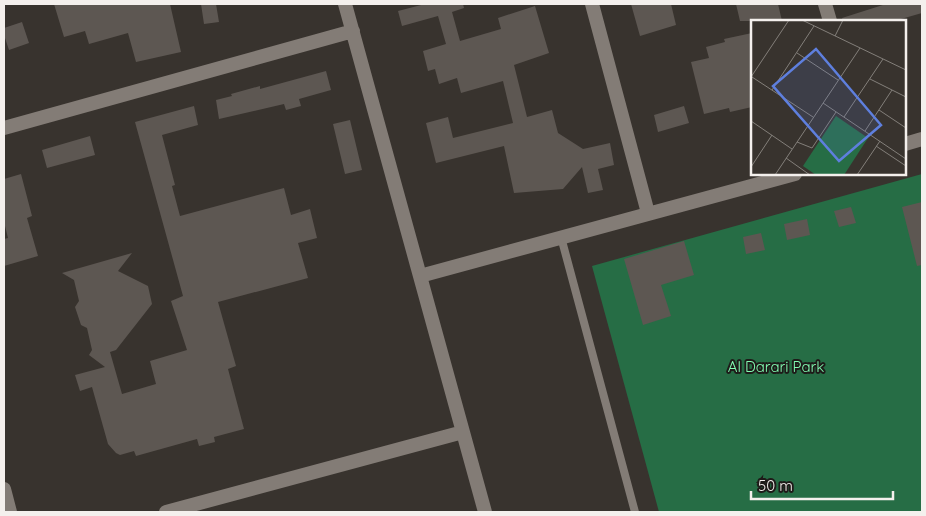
<svg xmlns="http://www.w3.org/2000/svg" width="926" height="516" viewBox="0 0 926 516" font-family="Quicksand,sans-serif">
<style>
.green{fill:#266d45}
.building{fill:#5d5752}
.lines{fill:none;stroke-linecap:round;stroke-linejoin:round}
.service{stroke:#837c76;stroke-width:8}
.minor{stroke:#837c76;stroke-width:14}
.labels{text-anchor:middle;dominant-baseline:central;stroke-width:4;stroke-linejoin:round;paint-order:stroke}
.park-label{font-size:15px;fill:#83fdb3;stroke:#1e1b19}
.inset-road{fill:none;stroke:#837f7a;stroke-width:1}
.view{fill:#5e7fde;fill-opacity:0.15;stroke:#5e7fde;stroke-width:2.5}
.inset-edge{fill:none;stroke:#f4f0ed;stroke-width:2.5}
</style>
<rect width="100%" height="100%" fill="#38332e"/>
<path class="green" d="M 922,174 L 922,512 L 659,512 L 592,266 Z"/>
<path class="building" d="M 54,4 L 170,4 L 181,52 L 136,62 L 128,33 L 89,44 L 85,31 L 64,37 Z
M 201,4 L 216,4 L 219,22 L 204,24 Z
M 425,4 L 463,4 L 464,8 L 452,12 L 460,41 L 501,29 L 498,18 L 535,6 L 549,53 L 514,65 L 527,117 L 552,110 L 558,133 L 583,149 L 610,143 L 614,165 L 598,169 L 603,190 L 588,193 L 582,167 L 563,189 L 514,193 L 504,146 L 436,163 L 426,123 L 448,117 L 453,138 L 513,123 L 503,81 L 461,93 L 457,78 L 439,84 L 435,69 L 428,71 L 423,51 L 446,44 L 438,16 L 402,26 L 398,11 Z
M 631,4 L 671,4 L 676,25 L 640,36 Z
M 736,4 L 778,4 L 782,21 L 740,21 Z
M 886,4 L 922,4 L 922,13 L 894,21 L 843,21 L 842,18 Z
M 22,22 L 29,43 L 9,50 L 4,35 L 4,28 Z
M 752,33 L 752,107 L 730,112 L 729,108 L 704,114 L 691,62 L 709,58 L 706,47 L 725,42 L 724,39 Z
M 326,71 L 331,90 L 299,99 L 301,106 L 286,110 L 284,104 L 219,119 L 216,100 L 232,96 L 231,94 L 260,86 L 260,89 Z
M 194,106 L 198,125 L 162,135 L 175,185 L 172,186 L 180,216 L 284,188 L 291,215 L 310,209 L 317,238 L 298,243 L 308,278 L 218,302 L 236,366 L 228,369 L 244,429 L 214,437 L 215,442 L 199,446 L 197,439 L 136,456 L 134,451 L 120,455 L 116,453 L 108,444 L 92,387 L 80,391 L 75,375 L 105,367 L 89,355 L 92,350 L 87,328 L 81,325 L 75,307 L 79,301 L 74,280 L 62,273 L 132,253 L 118,271 L 148,286 L 152,304 L 116,350 L 110,352 L 122,394 L 156,384 L 150,361 L 187,350 L 171,301 L 183,296 L 135,122 Z
M 684,106 L 689,123 L 658,132 L 654,115 Z
M 350,120 L 362,170 L 345,174 L 333,124 Z
M 90,136 L 95,155 L 47,168 L 42,150 Z
M 21,174 L 32,216 L 27,218 L 38,256 L 4,266 L 4,239 L 8,238 L 4,222 L 4,179 Z
M 922,202 L 922,265 L 917,266 L 902,207 Z
M 851,207 L 856,223 L 839,227 L 834,211 Z
M 807,219 L 810,235 L 787,240 L 784,224 Z
M 761,233 L 765,250 L 746,254 L 743,237 Z
M 684,241 L 694,275 L 661,285 L 671,316 L 643,325 L 624,259 Z"/>
<g class="lines">
<path class="service" d="M 561,237 L 635,512"/>
<path class="minor" d="M 345,4 L 485,512
M 592,4 L 648,213
M 825,4 L 830,21
M 4,128 L 353,31
M 905,144 L 922,139
M 420,276 L 795,174
M 4,489 L 10,512
M 166,512 L 463,432"/>
</g>
<g class="labels">
<g class="park-label">
<text x="776" y="366">Al Darari Park</text>
</g>
</g>
<g transform="translate(751 20)">
<rect width="155" height="155" fill="#38332e"/>
<path d="M 85,96 L 117,118 L 93,155 L 65,155 L 52,146 Z" fill="#266d45"/>
<path class="inset-road" d="M 51,0 L 155,50M 84,16 L 92,0M 46,33 L 87,60M 0,57 L 38,0M 1,57 L 62,97M 119,59 L 155,77M 21,70 L 63,6M 72,83 L 155,139M 128,90 L 155,108M 93,97 L 132,39M 0,101 L 41,129M 114,111 L 141,70M 46,122 L 61,128 L 85,92M 125,126 L 155,146M 35,138 L 59,155M 0,147 L 21,115M 24,155 L 109,28M 106,155 L 129,121"/>
<path class="view" d="M 65,29 L 130,105 L 88,141 L 22,66 Z"/>
<rect width="155" height="155" class="inset-edge"/>
</g>
<rect width="926" height="516" fill="none" stroke="#f4f0ed" stroke-width="10"/>
<path d="M751 491v8h142v-8" fill="none" stroke="#f4f0ed" stroke-width="2.5"/>
<text x="758" y="491" font-size="15" fill="#f4f0ed" stroke="#1e1b19" stroke-width="4" paint-order="stroke">50 m</text>
</svg>
